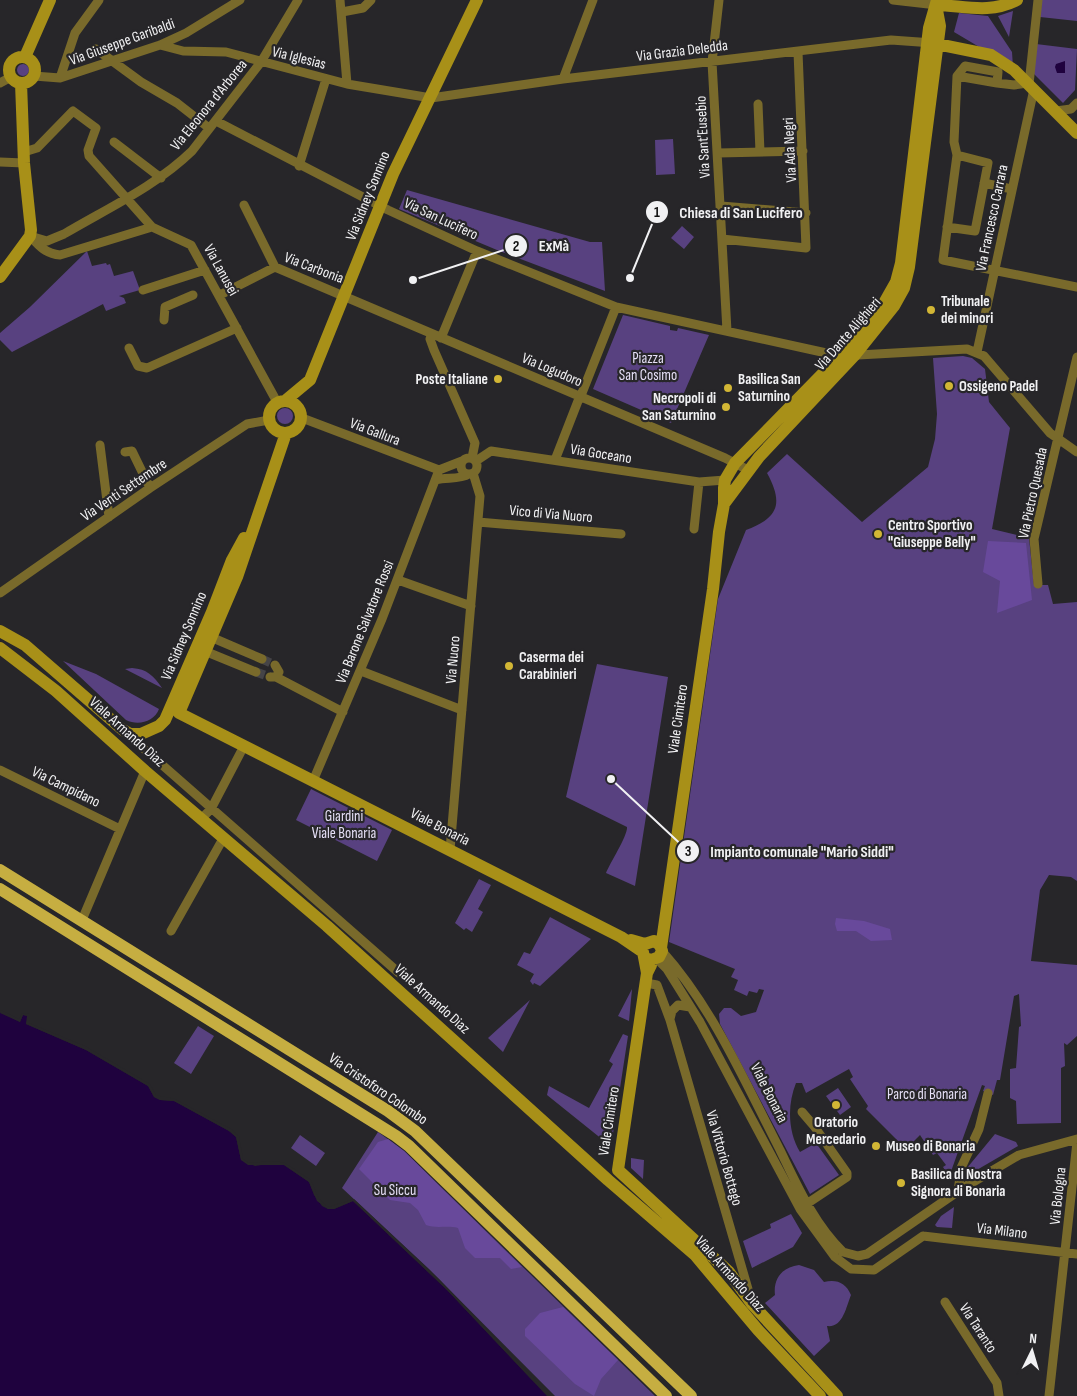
<svg xmlns="http://www.w3.org/2000/svg" width="1077" height="1396" viewBox="0 0 1077 1396" font-family="'Sofia Sans Condensed',sans-serif">
<style>
.green{fill:#584180}
.forest{fill:#68499b}
.water{fill:#1f023e}
.pier{fill:#272629}
.lines{fill:none;stroke-linecap:round;stroke-linejoin:round}
.street-tunnel{stroke:#454447;stroke-width:9;stroke-dasharray:9 4.5;stroke-linecap:butt}
.street{stroke:#796a2b;stroke-width:9}
.secondary{stroke:#a89018;stroke-width:12}
.primary{stroke:#c6ae41;stroke-width:12}
.poi-dot{fill:#d2b635;stroke:#272629;stroke-width:2}
.labels{text-anchor:middle;dominant-baseline:central;stroke-width:4.5;stroke-linejoin:round;paint-order:stroke}
.street-label{font-size:15px;fill:#f1f1f3;stroke:#272629}
.poi-label{font-size:15px;font-weight:bold;fill:#f1f1f3;stroke:#272629;text-anchor:start}
.park-label{font-size:15px;fill:#e6e0f7;stroke:#272629}
.leader{fill:none;stroke:#f1f1f3;stroke-width:2}
.callout-dot{fill:#f1f1f3;stroke:#272629;stroke-width:2}
.mark-label{font-size:15px;text-anchor:middle;font-weight:bold;fill:#111}
.callout-label{font-size:16px;text-anchor:middle;font-weight:bold;fill:#f1f1f3;stroke:#272629;stroke-width:4.5;stroke-linejoin:round;paint-order:stroke}
</style>
<rect width="100%" height="100%" fill="#272629"/>
<path class="green" d="M 1042,0 L 1077,0 L 1077,21 L 1040,17 Z
M 1013,11 L 1009,37 L 998,16 Z
M 959,13 L 988,16 L 1012,52 L 1013,67 L 954,32 Z
M 1036,44 L 1077,49 L 1075,90 L 1063,103 L 1032,72 Z
M17 70a6 6 0 1 1 12 0a6 6 0 1 1-12 0Z
M 673,139 L 675,174 L 656,175 L 655,140 Z
M 407,190 L 590,242 L 602,242 L 605,291 L 497,250 L 399,209 Z
M 682,226 L 694,237 L 684,249 L 671,238 Z
M 87,251 L 92,266 L 106,263 L 107,265 L 110,264 L 114,276 L 133,271 L 140,290 L 119,296 L 124,298 L 126,303 L 106,311 L 103,304 L 12,352 L 0,340 L 0,333 L 30,307 Z
M 623,315 L 670,326 L 670,330 L 677,331 L 678,328 L 709,335 L 671,423 L 593,389 Z
M 963,356 L 972,358 L 985,369 L 989,402 L 1010,428 L 992,529 L 1029,538 L 1034,585 L 1048,585 L 1053,604 L 1077,602 L 1077,881 L 1071,877 L 1049,875 L 1040,890 L 1031,961 L 1077,965 L 1077,1036 L 1067,1045 L 1064,1043 L 1065,1066 L 1061,1068 L 1061,1123 L 1017,1124 L 1016,1101 L 1010,1098 L 1010,1069 L 1016,1068 L 1019,1027 L 1021,1026 L 1019,994 L 1014,996 L 1000,1080 L 997,1080 L 993,1095 L 983,1091 L 985,1086 L 982,1085 L 949,1177 L 943,1167 L 946,1165 L 937,1153 L 933,1155 L 920,1135 L 906,1149 L 866,1109 L 868,1106 L 850,1079 L 853,1077 L 849,1069 L 806,1093 L 802,1083 L 796,1083 C 787,1105 788,1132 800,1152 L 816,1143 L 839,1175 L 810,1194 L 720,1024 L 719,1014 L 724,1008 L 731,1008 L 741,1016 L 756,1012 L 764,990 L 759,989 L 757,993 L 749,991 L 747,996 L 734,990 L 738,980 L 731,977 L 735,969 L 669,942 L 718,599 L 746,530 C 778,518 784,504 767,473 L 787,454 L 862,522 L 928,467 L 935,439 L 937,414 L 933,358 Z
M277 416a8 8 0 1 1 16 0a8 8 0 1 1-16 0Z
M 63,661 L 96,674 L 159,709 C 154,722 138,726 126,720 Z
M 597,664 L 668,677 L 635,886 L 606,873 C 610,863 628,835 627,827 L 566,797 Z
M 132,668 C 147,669 154,676 162,688 L 125,669 Z
M 311,789 L 392,830 L 377,861 L 296,820 Z
M 479,879 L 491,885 L 478,909 L 483,912 L 472,932 L 466,928 L 464,930 L 455,923 Z
M 550,917 L 591,939 L 540,986 L 534,983 L 533,985 L 530,981 L 534,974 L 517,965 L 524,952 L 530,954 Z
M 632,989 L 629,1021 L 618,1016 Z
M 530,1000 L 503,1052 L 488,1038 Z
M 198,1026 L 214,1036 L 191,1074 L 174,1063 Z
M 623,1034 L 628,1036 L 612,1140 L 608,1144 L 547,1095 L 549,1086 L 589,1108 L 613,1064 L 609,1061 Z
M 838,1088 L 851,1107 L 840,1115 L 826,1096 Z
M 378,1132 L 404,1151 L 655,1396 L 555,1396 L 429,1269 L 342,1188 Z
M 995,1134 L 1016,1142 L 1018,1146 L 975,1171 L 967,1172 L 967,1168 Z
M 300,1135 L 325,1153 L 316,1166 L 291,1148 Z
M 631,1158 L 644,1160 L 643,1179 L 631,1168 Z
M 954,1207 L 952,1228 L 937,1227 L 935,1225 L 941,1216 Z
M 791,1214 L 802,1233 L 793,1247 L 752,1268 L 743,1241 L 771,1228 L 770,1224 Z
M 799,1265 L 814,1270 L 824,1282 C 837,1279 846,1283 851,1295 C 846,1307 843,1328 827,1326 L 830,1341 L 814,1356 L 765,1303 L 775,1295 C 773,1279 782,1267 799,1265 Z"/>
<path class="forest" d="M 988,541 L 1026,543 L 1032,600 L 997,613 L 1000,581 L 983,572 Z
M 836,918 L 864,921 L 890,929 L 892,940 L 871,941 L 856,931 L 837,931 L 835,924 Z
M 388,1139 L 404,1151 L 522,1267 L 511,1269 L 500,1258 L 475,1258 L 465,1248 L 458,1228 C 447,1225 437,1229 426,1225 L 418,1210 L 410,1203 L 390,1200 L 359,1169 L 378,1142 Z
M 563,1307 L 618,1360 L 601,1379 L 594,1396 L 575,1384 L 525,1336 L 525,1329 L 540,1313 Z"/>
<path class="water" d="M 1065,61 L 1065,73 L 1057,73 L 1055,67 L 1056,64 Z
M 0,1012 L 20,1022 L 23,1015 L 28,1016 L 26,1024 L 86,1050 L 148,1086 L 154,1097 L 160,1100 L 174,1101 L 229,1131 L 236,1137 L 241,1160 L 255,1166 L 274,1163 L 284,1165 L 309,1182 L 314,1195 L 322,1206 L 328,1209 L 334,1209 L 353,1201 L 447,1290 L 547,1396 L 0,1396 Z"/>
<path class="pier" d="M 1,1010 L 19,1019 L 22,1013 L 29,1014 L 29,1023 L 85,1046 L 143,1080 L 150,1084 L 156,1095 L 175,1099 L 231,1129 L 239,1136 L 243,1159 L 249,1163 L 274,1161 L 285,1163 L 311,1180 L 319,1199 L 328,1207 L 354,1199 L 439,1279 L 537,1382 L 532,1380 L 447,1290 L 353,1201 L 334,1209 L 328,1209 L 317,1201 L 309,1182 L 284,1165 L 248,1165 L 241,1160 L 236,1137 L 229,1131 L 174,1101 L 160,1100 L 154,1097 L 148,1086 L 86,1050 L 26,1024 L 27,1016 L 23,1015 L 20,1022 L 0,1013 Z"/>
<g class="lines">
<path class="street-tunnel" d="M 262,659 L 275,665
M 256,672 L 270,677"/>
<path class="street" d="M 340,0 L 347,84
M 719,0 L 712,62 L 727,331
M 893,0 L 937,5
M 342,12 L 363,8 L 371,0
M 160,45 L 183,51 L 226,52 L 347,84 L 431,98 L 563,79 L 891,40 L 933,43
M 96,49 L 141,82 L 177,103 L 209,128
M 965,66 L 998,72 L 997,83 L 957,76 Z
M 34,76 L 60,78 L 160,45 L 186,33 L 240,0
M 957,76 L 954,142 L 957,155 L 943,260 L 1077,287
M 60,78 L 75,33 L 99,0
M 563,79 L 593,0
M 0,83 L 11,77
M 997,83 L 1014,85 L 1027,83
M 1029,84 L 1038,0
M 758,104 L 760,152
M 1056,111 L 1071,109 L 1077,103
M 216,121 L 388,210 L 477,251 L 616,307 L 840,356 L 967,349 L 984,356 L 1050,433 L 1077,452
M 114,142 L 161,178
M 24,152 L 37,148 L 73,111 L 96,128 L 88,150 L 89,156 L 152,227 L 191,245 L 277,402
M 718,153 L 803,151
M 0,162 L 24,163
M 299,166 L 326,79
M 984,183 L 1007,188
M 244,205 L 275,267
M 721,206 L 806,213
M 947,227 L 975,231 L 988,163 L 957,155
M 30,236 L 47,241 L 64,234 C 108,208 156,186 192,151 L 261,62 L 298,0
M 30,236 C 39,246 46,254 60,255 L 152,227
M 722,239 L 806,248 L 798,52
M 143,290 L 205,270
M 220,295 L 275,267 L 725,458 L 748,470
M 164,320 L 165,307 L 193,295
M 432,334 L 430,339 L 434,350 L 475,443 L 472,458
M 441,338 L 477,251
M 129,348 L 138,366 L 147,368 L 237,328
M 977,352 L 1034,89
M 582,393 L 616,307
M 302,418 L 439,470
M 100,445 L 109,517
M 125,452 L 132,451 L 150,488
M461 466a8 8 0 1 1 16 0a8 8 0 1 1-16 0Z
M 555,460 L 578,401
M 476,461 L 491,451 L 699,482 L 725,480
M 439,470 L 462,461
M 436,480 C 447,477 459,480 469,474
M 478,522 L 621,534
M 694,529 L 699,482
M 398,580 L 471,606
M 1038,584 L 1034,539 L 1077,357
M 0,593 L 150,488 L 247,424 L 269,420
M 213,638 L 262,659
M 207,652 L 256,672
M 275,665 L 279,672 L 276,677
M 361,671 L 462,710
M 270,677 L 276,677 L 343,712
M 127,734 L 399,973
M 0,770 L 120,829
M 313,781 L 382,619 L 439,470
M 201,819 L 211,809 L 244,746
M 450,850 L 480,496 L 473,473
M 82,920 L 145,771
M 171,931 L 224,837
M 662,951 C 713,1008 745,1082 780,1150 C 797,1185 814,1224 843,1252 L 858,1256 L 867,1254 L 963,1188 L 1019,1155 L 1077,1139
M 657,959 L 667,969 L 700,1022 L 800,1209 L 835,1257 L 851,1269 L 874,1270 L 923,1236
M 646,983 L 657,985 L 670,1020 L 750,1296
M 670,1019 L 672,1011 L 678,1005 L 690,1007
M 802,1112 L 814,1126 L 847,1173 L 847,1177 L 802,1207
M 958,1192 L 961,1168 L 979,1129 L 988,1093
M 923,1236 L 1077,1254
M 945,1302 L 997,1383 L 999,1396
M 1049,1396 L 1077,1142"/>
<path class="secondary" d="M 937,5 C 965,6 990,14 1017,0
M 937,44 L 991,55 L 1014,70 L 1077,133
M9 70a13 13 0 1 1 26 0a13 13 0 1 1-26 0Z
M 25,57 L 50,0
M 0,277 L 30,236 L 31,230 L 24,163 L 21,83
M 286,400 L 310,380 L 393,174 L 477,0
M269 417a16 16 0 1 1 32 0a16 16 0 1 1-32 0Z
M 286,433 L 237,577 L 179,713 L 621,937 L 643,952 L 647,973
M 724,504 L 759,457 L 854,356 L 894,306 L 904,288 L 909,267 L 940,26 L 937,10
M 0,631 L 25,645 L 123,730 L 130,734 L 141,734 L 159,726 L 165,720 L 212,612 L 232,560 L 244,538
M 0,648 L 56,691 L 145,771 L 327,926 L 608,1180 L 695,1255 L 758,1330 L 820,1396
M 631,940 L 645,944 L 654,941 L 660,945 L 662,951 L 659,957 L 651,960 L 645,958
M 661,948 L 713,589 L 719,532 L 724,504 L 724,488 L 725,480 L 735,463 L 840,356 L 883,305 L 896,282 L 901,263 L 929,28 L 937,0
M 618,1170 L 729,1272 L 752,1304 L 837,1396
M 618,1170 L 647,973 L 651,965"/>
<path class="primary" d="M 0,870 L 388,1111 L 415,1131 L 691,1396
M 0,889 L 396,1136 L 409,1146 L 666,1396"/>
</g>
<g class="poi-dot">
<circle cx="931" cy="310" r="5"/>
<circle cx="498" cy="379" r="5"/>
<circle cx="949" cy="386" r="5"/>
<circle cx="728" cy="388" r="5"/>
<circle cx="726" cy="407" r="5"/>
<circle cx="878" cy="534" r="5"/>
<circle cx="509" cy="666" r="5"/>
<circle cx="836" cy="1105" r="5"/>
<circle cx="876" cy="1146" r="5"/>
<circle cx="901" cy="1183" r="5"/>
</g>
<g class="labels">
<g class="street-label">
<text transform="translate(122 42) rotate(-20)">Via Giuseppe Garibaldi</text>
<text transform="translate(682 51) rotate(-7)">Via Grazia Deledda</text>
<text transform="translate(299 58) rotate(14)">Via Iglesias</text>
<text transform="translate(209 105) rotate(-51)">Via Eleonora d'Arborea</text>
<text transform="translate(703 137) rotate(-93)">Via Sant'Eusebio</text>
<text transform="translate(790 150) rotate(-93)">Via Ada Negri</text>
<text transform="translate(368 196) rotate(-68)">Via Sidney Sonnino</text>
<text transform="translate(992 218) rotate(-78)">Via Francesco Carrara</text>
<text transform="translate(441 219) rotate(25)">Via San Lucifero</text>
<text transform="translate(314 268) rotate(21)">Via Carbonia</text>
<text transform="translate(221 270) rotate(61)">Via Lanusei</text>
<text transform="translate(848 334) rotate(-49)">Via Dante Alighieri</text>
<text transform="translate(552 370) rotate(23)">Via Logudoro</text>
<text transform="translate(375 432) rotate(21)">Via Gallura</text>
<text transform="translate(601 454) rotate(9)">Via Goceano</text>
<text transform="translate(124 490) rotate(-34)">Via Venti Settembre</text>
<text transform="translate(1033 493) rotate(-78)">Via Pietro Quesada</text>
<text transform="translate(551 514) rotate(5)">Vico di Via Nuoro</text>
<text transform="translate(365 622) rotate(-68)">Via Barone Salvatore Rossi</text>
<text transform="translate(184 636) rotate(-67)">Via Sidney Sonnino</text>
<text transform="translate(453 660) rotate(-85)">Via Nuoro</text>
<text transform="translate(678 719) rotate(-82)">Viale Cimitero</text>
<text transform="translate(127 732) rotate(42)">Viale Armando Diaz</text>
<text transform="translate(66 787) rotate(26)">Via Campidano</text>
<text transform="translate(440 827) rotate(27)">Viale Bonaria</text>
<text transform="translate(432 999) rotate(42)">Viale Armando Diaz</text>
<text transform="translate(378 1089) rotate(34)">Via Cristoforo Colombo</text>
<text transform="translate(769 1093) rotate(63)">Viale Bonaria</text>
<text transform="translate(609 1121) rotate(-81)">Viale Cimitero</text>
<text transform="translate(724 1158) rotate(74)">Via Vittorio Bottego</text>
<text transform="translate(1058 1196) rotate(-84)">Via Bologna</text>
<text transform="translate(1002 1231) rotate(7)">Via Milano</text>
<text transform="translate(730 1274) rotate(48)">Viale Armando Diaz</text>
<text transform="translate(978 1328) rotate(57)">Via Taranto</text>
</g>
<g class="poi-label">
<text x="941" y="301">Tribunale<tspan x="941" dy="17">dei minori</tspan></text>
<text x="488" y="379" text-anchor="end">Poste Italiane</text>
<text x="738" y="379">Basilica San<tspan x="738" dy="17">Saturnino</tspan></text>
<text x="959" y="386">Ossigeno Padel</text>
<text x="716" y="398" text-anchor="end">Necropoli di<tspan x="716" dy="17">San Saturnino</tspan></text>
<text x="888" y="525">Centro Sportivo<tspan x="888" dy="17">"Giuseppe Belly"</tspan></text>
<text x="519" y="657">Caserma dei<tspan x="519" dy="17">Carabinieri</tspan></text>
<text x="836" y="1122" text-anchor="middle">Oratorio<tspan x="836" dy="17">Mercedario</tspan></text>
<text x="886" y="1146">Museo di Bonaria</text>
<text x="911" y="1174">Basilica di Nostra<tspan x="911" dy="17">Signora di Bonaria</tspan></text>
</g>
<g class="park-label">
<text x="648" y="358">Piazza<tspan x="648" dy="17">San Cosimo</tspan></text>
<text x="344" y="816">Giardini<tspan x="344" dy="17">Viale Bonaria</tspan></text>
<text x="927" y="1094">Parco di Bonaria</text>
<text x="395" y="1190">Su Siccu</text>
</g>
</g>
<path class="leader" d="M630 278L657 212M413 280L516 246M611 779L688 851"/>
<g class="callout-dot">
<circle cx="630" cy="278" r="5"/>
<circle cx="413" cy="280" r="5"/>
<circle cx="611" cy="779" r="5"/>
<circle cx="657" cy="212" r="12"/>
<circle cx="516" cy="246" r="12"/>
<circle cx="688" cy="851" r="12"/>
</g>
<g class="mark-label">
<text x="657" y="217">1</text>
<text x="516" y="251">2</text>
<text x="688" y="856">3</text>
</g>
<g class="callout-label">
<text x="741" y="218">Chiesa di San Lucifero</text>
<text x="554" y="251">ExMà</text>
<text x="802" y="857">Impianto comunale "Mario Siddi"</text>
</g>
<g transform="translate(1032 1351) rotate(5)" stroke="#272629" stroke-width="4" paint-order="stroke">
<path d="M0-4L9 19L0 12L-9 19Z" fill="#f1f1f3"/>
<text y="-8" font-size="14" font-weight="bold" text-anchor="middle" fill="#f1f1f3">N</text>
</g>
</svg>
